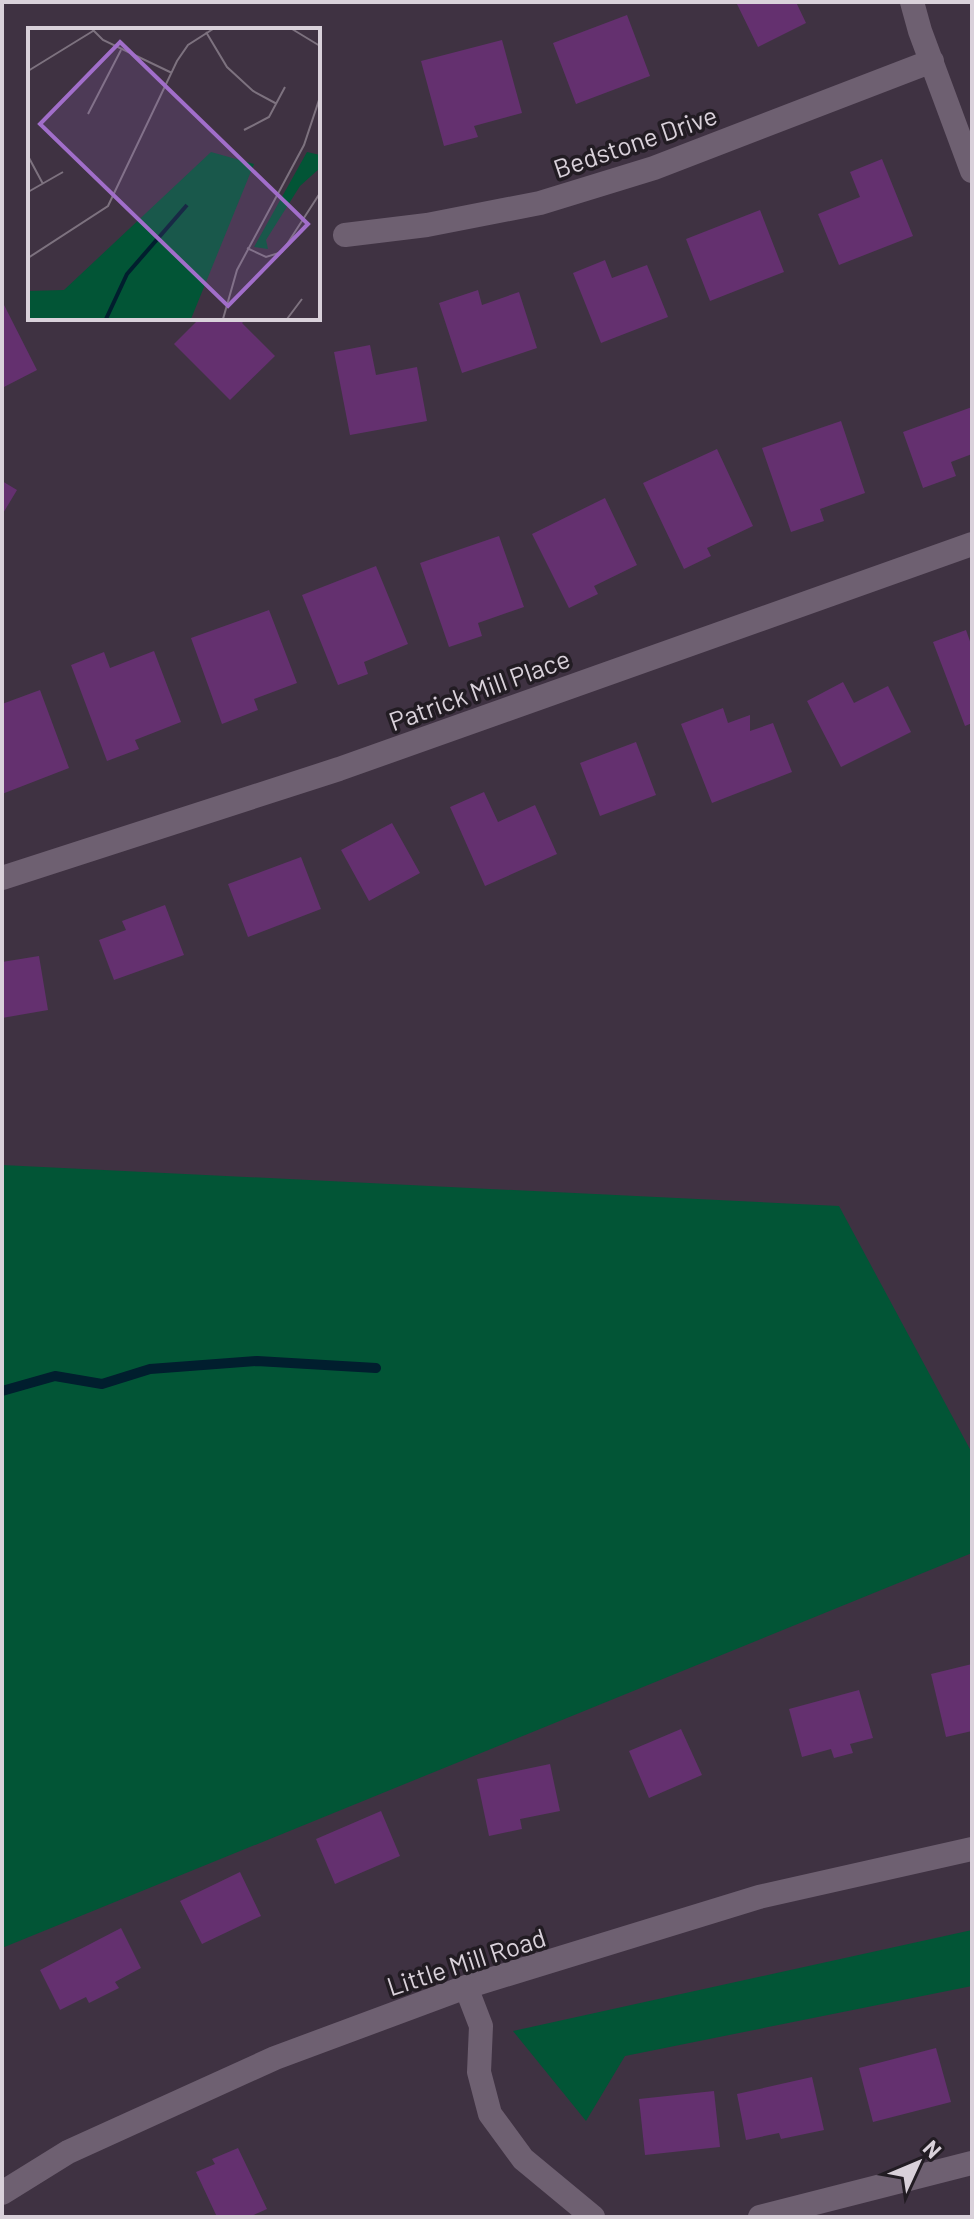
<svg xmlns="http://www.w3.org/2000/svg" width="974" height="2219" viewBox="0 0 974 2219" font-family="Barlow,sans-serif">
<style>
.green{fill:#025536}
.lines{fill:none;stroke-linecap:round;stroke-linejoin:round}
.stream{stroke:#011e2e;stroke-width:10}
.building{fill:#64306f}
.minor{stroke:#6e6071;stroke-width:24}
.labels{text-anchor:middle;dominant-baseline:central;stroke-width:7;stroke-linejoin:round;paint-order:stroke}
.street-label{font-size:26px;fill:#d9d1da;stroke:#221c23}
.inset-river{fill:none;stroke:#011e2e;stroke-width:4}
.inset-road{fill:none;stroke:#7d727f;stroke-width:2}
.view{fill:#a16eca;fill-opacity:0.15;stroke:#a16eca;stroke-width:4}
.inset-edge{fill:none;stroke:#d9d1da;stroke-width:4}
</style>
<rect width="100%" height="100%" fill="#3f3242"/>
<path class="green" d="M 2,1165 L 839,1206 L 972,1453 L 972,1553 L 2,1948 Z
M 972,1930 L 972,1986 L 625,2056 L 586,2121 L 513,2031 Z"/>
<g class="lines">
<path class="stream" d="M 2,1391 L 55,1376 L 102,1384 L 150,1369 L 257,1361 L 376,1368"/>
</g>
<path class="building" d="M 736,2 L 796,2 L 806,23 L 758,47 Z
M 627,15 L 650,76 L 576,104 L 553,43 Z
M 502,40 L 522,113 L 474,126 L 478,137 L 444,146 L 421,61 Z
M 882,159 L 913,236 L 839,265 L 818,214 L 860,197 L 850,172 Z
M 760,210 L 784,272 L 710,301 L 686,239 Z
M 605,260 L 612,278 L 647,265 L 668,317 L 601,343 L 573,273 Z
M 478,290 L 482,305 L 519,292 L 537,348 L 462,373 L 439,303 Z
M 2,301 L 37,370 L 2,388 Z
M 200,318 L 247,318 L 242,323 L 275,356 L 230,400 L 174,344 Z
M 370,345 L 376,375 L 417,367 L 427,421 L 350,435 L 334,352 Z
M 972,407 L 972,454 L 951,462 L 956,476 L 923,488 L 903,432 Z
M 841,421 L 865,493 L 820,509 L 824,521 L 791,532 L 762,448 Z
M 717,449 L 753,526 L 707,548 L 711,556 L 684,569 L 643,483 Z
M 2,481 L 17,490 L 2,515 Z
M 605,498 L 637,565 L 594,586 L 598,594 L 569,608 L 532,534 Z
M 499,536 L 524,607 L 478,623 L 482,636 L 449,647 L 420,563 Z
M 376,566 L 408,644 L 364,662 L 368,674 L 338,685 L 302,595 Z
M 269,610 L 297,683 L 254,699 L 258,710 L 222,724 L 191,638 Z
M 966,630 L 972,647 L 972,723 L 965,726 L 933,642 Z
M 154,651 L 181,722 L 135,740 L 139,749 L 107,761 L 71,665 L 104,652 L 110,668 Z
M 843,682 L 854,703 L 888,686 L 911,732 L 841,767 L 807,701 Z
M 40,690 L 69,768 L 2,794 L 2,704 Z
M 723,708 L 728,723 L 750,715 L 750,731 L 773,723 L 792,772 L 712,803 L 681,724 Z
M 636,742 L 656,795 L 600,816 L 580,763 Z
M 484,792 L 498,822 L 535,805 L 557,854 L 485,886 L 450,807 Z
M 392,823 L 420,873 L 369,901 L 341,850 Z
M 301,857 L 321,909 L 248,937 L 228,884 Z
M 165,905 L 184,955 L 114,980 L 99,940 L 126,930 L 122,921 Z
M 39,956 L 48,1010 L 2,1018 L 2,962 Z
M 972,1664 L 972,1731 L 946,1737 L 931,1674 Z
M 859,1690 L 873,1738 L 850,1744 L 853,1753 L 834,1758 L 831,1749 L 802,1757 L 789,1709 Z
M 681,1729 L 702,1775 L 649,1798 L 629,1751 Z
M 550,1764 L 560,1811 L 520,1819 L 522,1829 L 489,1836 L 477,1779 Z
M 381,1811 L 400,1856 L 335,1884 L 316,1839 Z
M 240,1872 L 261,1916 L 202,1944 L 180,1901 Z
M 121,1928 L 141,1968 L 115,1982 L 119,1988 L 89,2003 L 86,1997 L 60,2010 L 40,1970 Z
M 936,2048 L 951,2102 L 873,2122 L 859,2068 Z
M 812,2077 L 824,2130 L 781,2139 L 779,2133 L 746,2140 L 737,2094 Z
M 714,2091 L 720,2147 L 645,2155 L 639,2099 Z
M 238,2148 L 267,2209 L 249,2217 L 217,2217 L 196,2172 L 215,2164 L 212,2159 Z"/>
<g class="lines">
<path class="minor" d="M 912,2 L 920,31 L 972,171
M 345,235 L 427,225 L 540,203 L 654,168 L 932,61
M 2,878 L 339,769 L 972,544
M 466,1987 L 481,2026 L 479,2072 L 490,2114 L 523,2159 L 593,2217
M 2,2193 L 68,2152 L 275,2058 L 466,1987 L 759,1897 L 972,1849
M 760,2217 L 972,2163"/>
</g>
<g class="labels">
<g class="street-label">
<text transform="translate(635 141) rotate(-19)">Bedstone Drive</text>
<text transform="translate(479 689) rotate(-20)">Patrick Mill Place</text>
<text transform="translate(466 1961) rotate(-18)">Little Mill Road</text>
</g>
</g>
<g transform="translate(28 28)">
<rect width="292" height="292" fill="#3f3242"/>
<path d="M 183,124 L 226,136 L 163,291 L 0,291 L 0,263 L 36,262 ZM 279,124 L 292,127 L 292,140 L 272,158 L 238,212 L 240,221 L 226,219 Z" fill="#025536"/>
<path class="inset-river" d="M 78,291 L 99,246 L 159,177"/>
<path class="inset-road" d="M 64,1 L 75,12 L 144,45M 264,1 L 292,18M 178,4 L 199,39 L 225,63 L 249,76M 0,43 L 65,3M 60,86 L 93,22M 216,102 L 241,89 L 257,59M 0,128 L 15,156M 0,164 L 35,144M 219,220 L 238,229 L 254,224 L 292,165M 0,230 L 80,178 L 149,33 L 160,17 L 185,1M 195,291 L 209,242 L 276,117 L 292,69M 259,291 L 274,271"/>
<path class="view" d="M 92,14 L 280,196 L 200,278 L 12,96 Z"/>
<rect width="292" height="292" class="inset-edge"/>
</g>
<rect width="974" height="2219" fill="none" stroke="#d9d1da" stroke-width="8"/>
<g transform="translate(918 2163) rotate(46)" stroke="#221c23" stroke-width="6" paint-order="stroke">
<path d="M0-6L14 30L0 20L-14 30Z" fill="#d9d1da"/>
<text y="-12" font-size="22" font-weight="bold" text-anchor="middle" fill="#d9d1da">N</text>
</g>
</svg>
